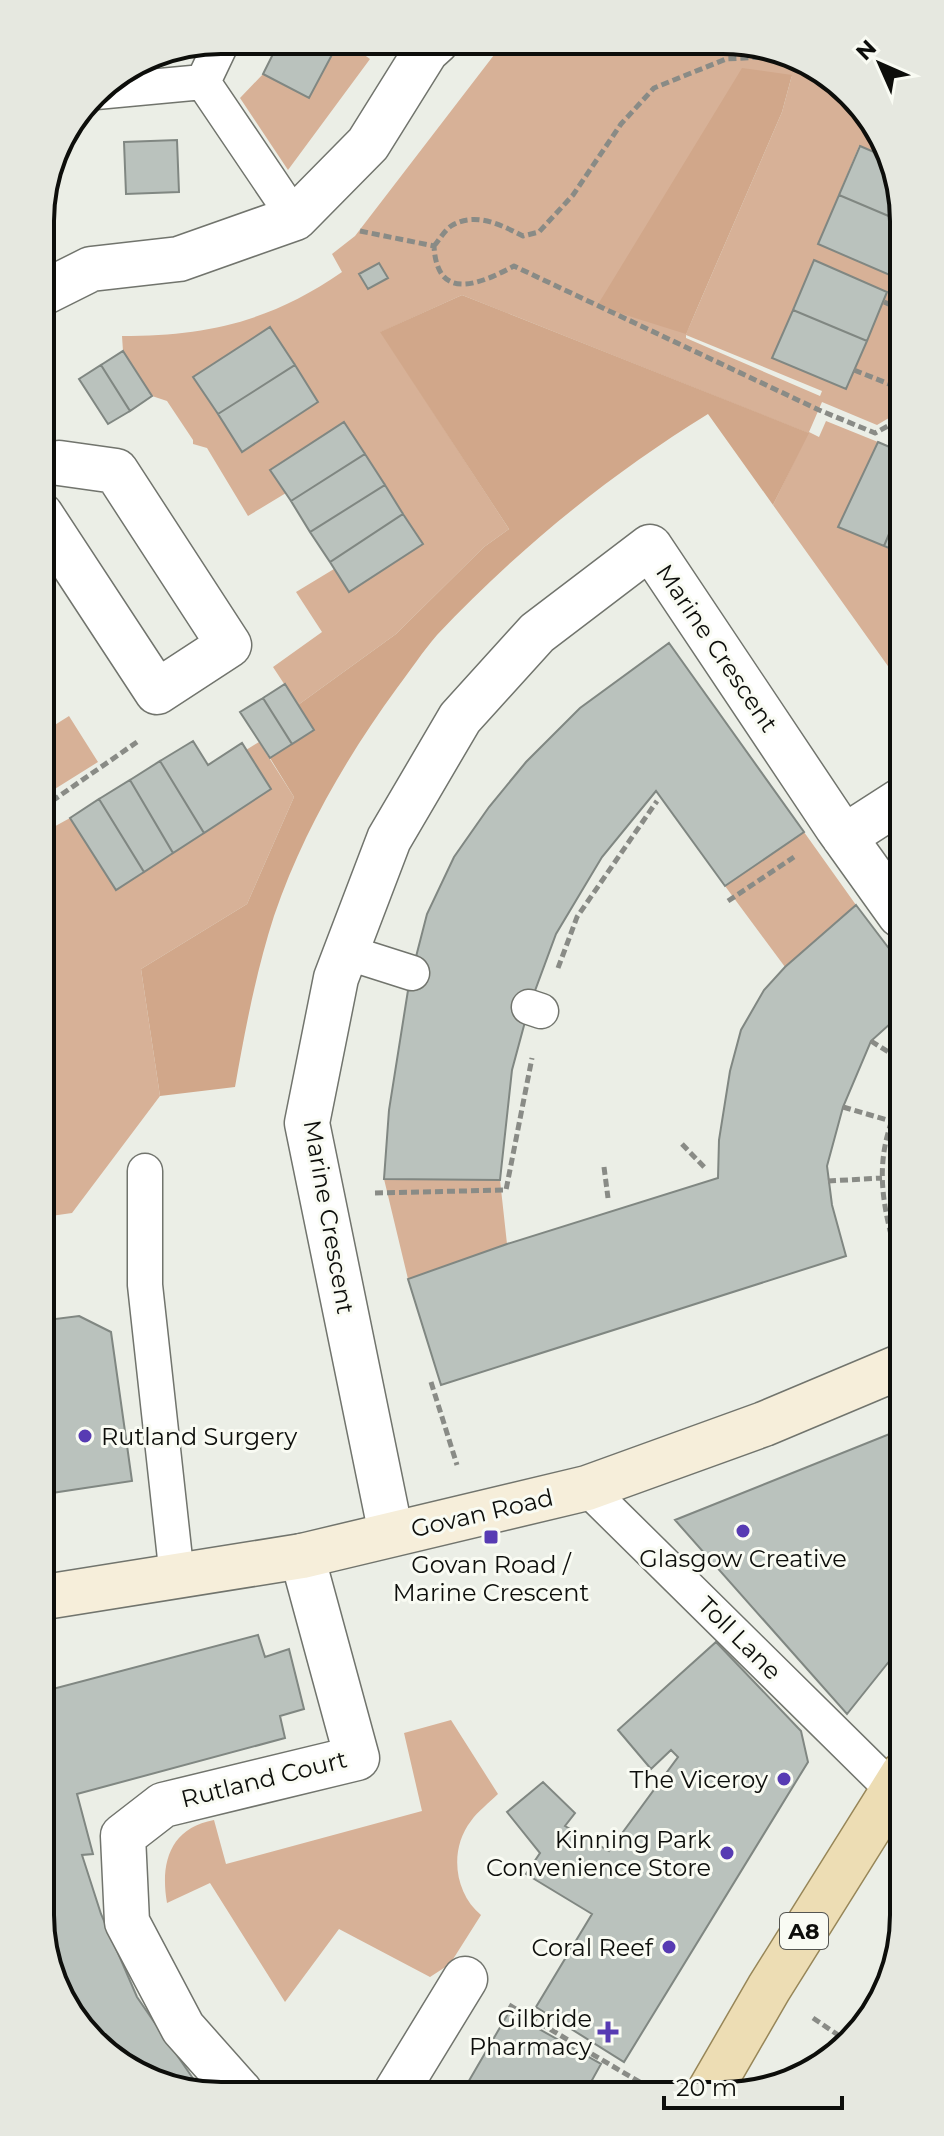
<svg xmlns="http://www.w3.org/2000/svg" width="944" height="2136" viewBox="0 0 944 2136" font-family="Montserrat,sans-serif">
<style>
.green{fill:#d7b197;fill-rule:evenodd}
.forest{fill:#d1a78a}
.building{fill:#bac2bd;stroke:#808782;stroke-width:2}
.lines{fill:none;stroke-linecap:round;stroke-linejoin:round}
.lane-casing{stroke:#71746d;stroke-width:37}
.street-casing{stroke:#71746d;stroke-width:47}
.secondary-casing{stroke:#71746d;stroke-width:47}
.primary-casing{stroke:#978658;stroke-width:47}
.path{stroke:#898b86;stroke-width:5;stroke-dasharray:8 4;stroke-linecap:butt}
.lane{stroke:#fff;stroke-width:34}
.street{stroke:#fff;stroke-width:44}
.secondary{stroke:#f6eeda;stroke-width:44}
.primary{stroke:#edddb4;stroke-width:44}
.poi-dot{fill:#573bb3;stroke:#f9fbf3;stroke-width:3}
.labels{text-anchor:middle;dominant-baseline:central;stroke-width:6;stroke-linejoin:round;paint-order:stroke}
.shield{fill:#f9fbf3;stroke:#545551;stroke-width:2}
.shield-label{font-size:22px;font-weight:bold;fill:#0d0e0b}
.street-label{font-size:24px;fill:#0d0e0b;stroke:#f9fbf3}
.poi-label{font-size:24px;fill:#0d0e0b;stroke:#f9fbf3;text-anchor:end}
.rim{fill:none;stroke:#0d0e0b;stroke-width:4}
</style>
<rect width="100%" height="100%" fill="#ebeee6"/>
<path class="green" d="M 314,41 L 345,41 L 370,59 L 288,170 L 240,98 L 263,74 L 309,98 L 333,51 Z
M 504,42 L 759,44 L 851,93 L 888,158 L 859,146 L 818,244 L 892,276 L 898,263 L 899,412 L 877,425 L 822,402 L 809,432 L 819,437 L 826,421 L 878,442 L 838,527 L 899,552 L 900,683 L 773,505 L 808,433 L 462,295 L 381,332 L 509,529 L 484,547 L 396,634 L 298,705 L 273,667 L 322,632 L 296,592 L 334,569 L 349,592 L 423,544 L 344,422 L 271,469 L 286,493 L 248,516 L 207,448 L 193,444 L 193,440 L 167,401 L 152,396 L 123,351 L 122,336 C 208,336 271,321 342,272 L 332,254 L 355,236 ZM 792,75 L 782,112 L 686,334 ZM 814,261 L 887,292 L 846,389 L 772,358 ZM 686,335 L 822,391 L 820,396 L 686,338 ZM 295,365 L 318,402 L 242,451 L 194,377 Z
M 69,716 L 98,762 L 42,797 L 42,767 L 44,765 L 42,733 Z
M 259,742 L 294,797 L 247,904 L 141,969 L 160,1096 L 72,1213 L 44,1217 L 42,821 L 44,819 L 50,829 L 70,818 L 116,889 L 271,789 L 246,750 Z
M 804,832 L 856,905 L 785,967 L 725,886 Z
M 384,1179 L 500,1180 L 507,1244 L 408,1279 Z
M 451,1720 L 498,1794 C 489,1803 478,1811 471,1821 C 449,1849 454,1893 481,1915 L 450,1964 L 430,1977 L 339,1929 L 285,2002 L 210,1883 L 167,1903 C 160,1863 170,1828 214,1820 L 226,1864 L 422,1811 L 404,1733 Z"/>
<path class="forest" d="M 742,68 L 792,75 L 782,112 L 686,334 L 597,306 Z
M 462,295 L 809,433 L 773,505 L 708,414 C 609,475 517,550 437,635 C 423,651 410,671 397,688 C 346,758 302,834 274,916 C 256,972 245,1030 235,1087 L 160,1096 L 141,969 L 247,904 L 294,797 L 270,758 L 298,705 L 396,634 L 484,547 L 509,529 L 380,332 Z"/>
<path class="building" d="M 280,40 L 314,41 L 334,51 L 309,98 L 263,74 Z
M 177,140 L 179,192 L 126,194 L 124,142 Z
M 860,146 L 888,158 L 898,175 L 898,220 L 839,195 Z
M 839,195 L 898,220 L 898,263 L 892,276 L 818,244 Z
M 814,260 L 887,292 L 867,341 L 793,310 Z
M 379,263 L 388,278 L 368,289 L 359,274 Z
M 793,310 L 867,341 L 846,389 L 772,358 Z
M 270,327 L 295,365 L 218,414 L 193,377 Z
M 123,351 L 152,396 L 130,411 L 101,365 Z
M 101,365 L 130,411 L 108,424 L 79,379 Z
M 295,365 L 318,402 L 242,452 L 218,414 Z
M 344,422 L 365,454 L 291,501 L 270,470 Z
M 878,442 L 899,451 L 899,510 L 884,546 L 838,527 Z
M 365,454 L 385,485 L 310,532 L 291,501 Z
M 385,485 L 403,514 L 330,562 L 310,532 Z
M 899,510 L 899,552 L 884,546 Z
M 403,514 L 423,544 L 349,592 L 330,562 Z
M 669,643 L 804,832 L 725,886 L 656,791 L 602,857 L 556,934 L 529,1007 L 512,1070 L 500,1180 L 384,1179 L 389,1110 L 409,984 L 427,914 L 454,857 L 489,807 L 526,762 L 580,708 Z
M 285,684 L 314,730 L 292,744 L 263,698 Z
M 263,698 L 292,744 L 270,758 L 240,712 Z
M 193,741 L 208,765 L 242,743 L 271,789 L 204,833 L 160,761 Z
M 160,761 L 204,833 L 173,853 L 130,780 Z
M 130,780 L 173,853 L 144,872 L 99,799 Z
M 99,799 L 144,872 L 116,890 L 70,818 Z
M 856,905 L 900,963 L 901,1014 L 871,1041 L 843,1107 L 827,1166 L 832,1205 L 846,1256 L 441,1385 L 408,1279 L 507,1244 L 718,1178 L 719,1140 L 730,1071 L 741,1030 L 764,990 L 785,967 Z
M 79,1316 L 111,1332 L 132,1481 L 45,1494 L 44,1390 L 55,1389 L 47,1320 Z
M 902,1429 L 903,1644 L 847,1714 L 675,1520 Z
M 258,1635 L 265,1657 L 289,1649 L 304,1709 L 280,1716 L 285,1738 L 77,1794 L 93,1854 L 82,1855 L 101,1914 L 137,1997 L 203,2093 L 186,2093 L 93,2043 L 46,1961 L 45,1691 Z
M 716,1642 L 801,1731 L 808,1762 L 624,2062 L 536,2007 L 592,1914 L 526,1874 L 540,1853 L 507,1812 L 543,1782 L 575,1813 L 565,1826 L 609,1851 L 678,1757 L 671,1750 L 651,1769 L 618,1730 Z
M 509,2012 L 601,2064 L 586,2091 L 463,2091 Z"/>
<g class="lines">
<defs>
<path id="lane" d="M 223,40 L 203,82 L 295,218
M 96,92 L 203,82
M 346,952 L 412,973
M 529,1007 L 541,1011
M 145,1171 L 145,1285 L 177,1577
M 587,1488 L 892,1789"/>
<path id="street" d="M 41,294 L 91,269 L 179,259 L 295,218 L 368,144 L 426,51 L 437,41
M 41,515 L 157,692 L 229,645 L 116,471 L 59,463
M 844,837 L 900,801
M 391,1534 L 307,1123 L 336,978 L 389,839 L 460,718 L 537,633 L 650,547 L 837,827 L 900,915
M 240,2092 L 183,2028 L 127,1922 L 123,1836 L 163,1805 L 357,1758 L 302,1556
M 396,2092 L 465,1979"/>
<path id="secondary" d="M 45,1597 L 302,1556 L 587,1488 L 764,1424 L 902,1366"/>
<path id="primary" d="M 710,2090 L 769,1988 L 903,1774"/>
</defs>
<use href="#lane" class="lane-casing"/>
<use href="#street" class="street-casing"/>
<use href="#secondary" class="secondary-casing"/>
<use href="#primary" class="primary-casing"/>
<path class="path" d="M 360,231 L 434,246 C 437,303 480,284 514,266 L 819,410 L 875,433 L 899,420
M 434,246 C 439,240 445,230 451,226 C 475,211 501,225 523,236 L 539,232 L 573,195 L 621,124 L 654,88 L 726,59 L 782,56
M 884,302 L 898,308
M 854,370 L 899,388
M 42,808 L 137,742
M 728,901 L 794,857
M 558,968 L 577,917 L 657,801
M 871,1041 L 901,1060
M 901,1099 C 870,1163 883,1207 901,1272
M 843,1107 L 901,1124
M 682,1144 L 705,1168
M 604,1167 L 608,1198
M 828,1181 L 882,1178
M 375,1193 L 506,1190 L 532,1058
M 431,1382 L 457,1465
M 509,2005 L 653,2090
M 813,2018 L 847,2041"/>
<use href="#lane" class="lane"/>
<use href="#street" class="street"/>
<use href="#secondary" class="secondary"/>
<use href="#primary" class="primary"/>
</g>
<g class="poi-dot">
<circle cx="85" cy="1436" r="8"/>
<circle cx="743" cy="1531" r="8"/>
<rect x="483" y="1529" width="16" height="16" rx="4"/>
<circle cx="784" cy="1779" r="8"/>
<circle cx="727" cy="1853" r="8"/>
<circle cx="669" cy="1947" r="8"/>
<path d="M604 2020h8v8h8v8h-8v8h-8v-8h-8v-8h8z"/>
</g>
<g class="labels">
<rect class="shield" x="780" y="1913" width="48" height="36" rx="6"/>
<g class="shield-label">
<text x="804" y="1931">A8</text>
</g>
<g class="street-label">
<text transform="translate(717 648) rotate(56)">Marine Crescent</text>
<text transform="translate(329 1217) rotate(80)">Marine Crescent</text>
<text transform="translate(482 1513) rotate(-13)">Govan Road</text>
<text transform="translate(740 1638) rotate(45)">Toll Lane</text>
<text transform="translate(264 1779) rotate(-14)">Rutland Court</text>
</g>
<g class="poi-label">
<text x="101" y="1436" text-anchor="start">Rutland Surgery</text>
<text x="743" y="1558" text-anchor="middle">Glasgow Creative</text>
<text x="491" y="1564" text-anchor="middle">Govan Road /<tspan x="491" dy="28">Marine Crescent</tspan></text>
<text x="768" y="1779">The Viceroy</text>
<text x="711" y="1839">Kinning Park<tspan x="711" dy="28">Convenience Store</tspan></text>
<text x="653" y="1947">Coral Reef</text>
<text x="592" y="2018">Gilbride<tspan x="592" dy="28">Pharmacy</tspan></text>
</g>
</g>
<path d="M0 0H944V2136H0ZM221 54H723A167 167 0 0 1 890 221V1915A167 167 0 0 1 723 2082H221A167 167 0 0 1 54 1915V221A167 167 0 0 1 221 54Z" fill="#e6e8e0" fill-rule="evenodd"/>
<path class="rim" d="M221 54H723A167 167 0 0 1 890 221V1915A167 167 0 0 1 723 2082H221A167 167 0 0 1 54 1915V221A167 167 0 0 1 221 54Z"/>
<g transform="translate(880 64) rotate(315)" stroke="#f9fbf3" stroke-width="6" paint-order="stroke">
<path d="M0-6L14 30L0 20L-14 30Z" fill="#0d0e0b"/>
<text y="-12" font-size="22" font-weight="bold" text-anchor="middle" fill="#0d0e0b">N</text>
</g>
<path d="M664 2096v12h178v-12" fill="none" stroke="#0d0e0b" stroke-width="4"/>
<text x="676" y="2096" font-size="24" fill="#0d0e0b" stroke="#f9fbf3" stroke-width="6" paint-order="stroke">20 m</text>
</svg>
